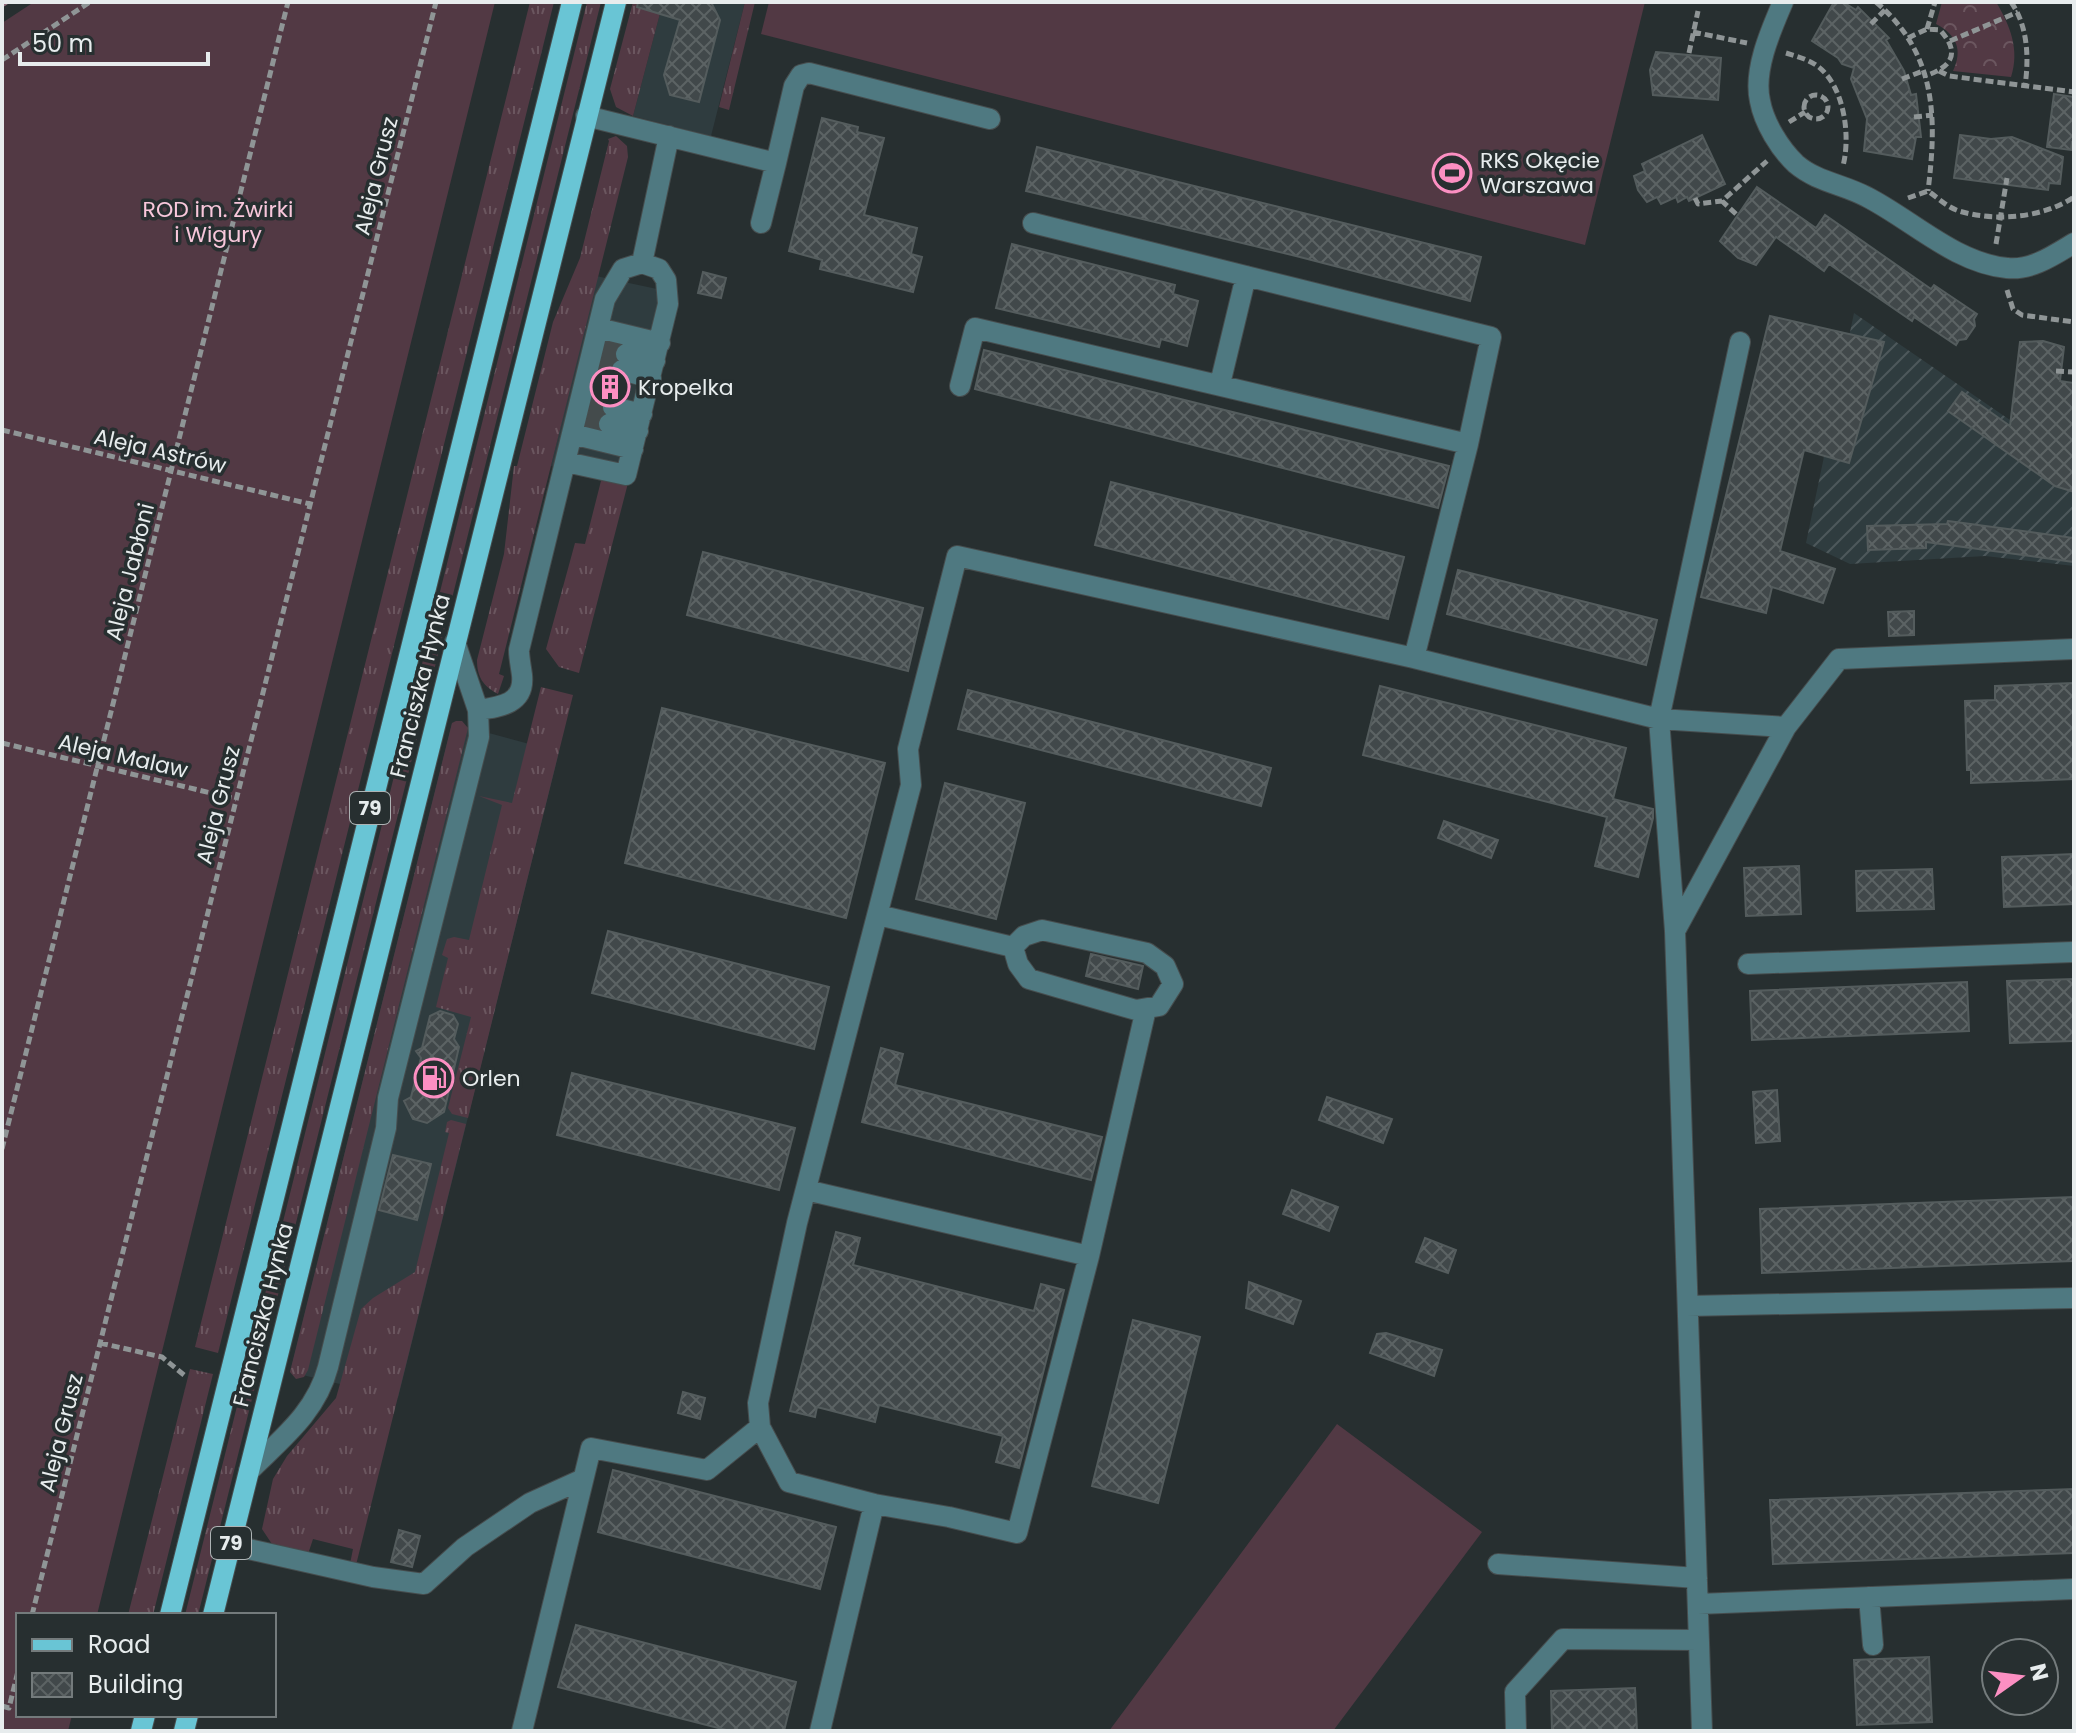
<svg xmlns="http://www.w3.org/2000/svg" width="2076" height="1733" viewBox="0 0 2076 1733" font-family="Poppins,sans-serif">
<style>
.built{fill:#2f3c3f}
.industrial{fill:url(#industrial-furrows)}
.grass{fill:url(#grass-tufts)}
.park{fill:url(#park-crowns)}
.garden{fill:#523944}
.lines{fill:none;stroke-linecap:round;stroke-linejoin:round}
.stream{stroke:#92707f;stroke-width:8}
.building{fill:url(#building-cross-hatch);stroke:#545c5d;stroke-width:2}
.minor-tunnel{stroke:#444b4c;stroke-width:20;stroke-dasharray:20 10;stroke-linecap:butt}
.minor-casing{stroke:#464d4e;stroke-width:22}
.major-casing{stroke:#464d4e;stroke-width:22}
.path{stroke:#8f9596;stroke-width:5;stroke-dasharray:8 4;stroke-linecap:butt}
.minor{stroke:#4f7981;stroke-width:20}
.major{stroke:#69c5d5;stroke-width:20}
.labels{text-anchor:middle;dominant-baseline:central;stroke-width:7;stroke-linejoin:round;paint-order:stroke}
.shield{fill:#272f30;stroke:#adb3b4;stroke-width:2}
.shield-label{font-size:20px;font-weight:bold;fill:#e7eced}
.poi-label{font-size:22px;fill:#e7eced;stroke:#272f30;text-anchor:start}
.street-label{font-size:22px;fill:#e7eced;stroke:#272f30}
.park-label{font-size:22px;fill:#f8c7db;stroke:#272f30}
</style>
<defs>
<pattern id="industrial-furrows" width="10" height="10" patternUnits="userSpaceOnUse" patternTransform="scale(2)"><rect width="10" height="10" fill="#2f3c3f"/><path d="M-1 1l2-2M0 10L10 0M9 11l2-2" fill="none" stroke="#4d585b"/></pattern>
<pattern id="grass-tufts" width="24" height="20" patternUnits="userSpaceOnUse" patternTransform="scale(2)"><rect width="24" height="20" fill="#523944"/><path d="M3 7l-1-3M5 7V3M7 7l1-3M15 17l-1-3M17 17v-4M19 17l1-3" fill="none" stroke="#6b565f"/></pattern>
<pattern id="park-crowns" width="20" height="18" patternUnits="userSpaceOnUse" patternTransform="scale(2)"><rect width="20" height="18" fill="#523944"/><path d="M2 6a3 3 0 1 1 6 0M12 15a3 3 0 1 1 6 0" fill="none" stroke="#6b565f"/></pattern>
<pattern id="building-cross-hatch" width="8" height="8" patternUnits="userSpaceOnUse" patternTransform="scale(2)"><rect width="8" height="8" fill="#41484a"/><path d="M0 0l8 8M0 8l8-8" fill="none" stroke="#5c6364"/></pattern>
</defs>
<rect width="100%" height="100%" fill="#272f30"/>
<path class="built" d="M 663,2 L 745,2 L 711,136 L 633,116 Z
M 596,276 L 676,293 L 628,483 L 551,466 Z
M 452,723 L 559,752 L 398,1398 L 290,1372 Z"/>
<path class="industrial" d="M 1854,313 L 2074,464 L 2074,566 L 1985,556 L 1850,564 L 1806,543 Z"/>
<path class="grass" d="M 530,2 L 554,2 L 218,1353 L 195,1347 Z
M 587,2 L 601,2 L 198,1615 L 185,1615 Z
M 633,2 L 663,2 L 633,116 L 616,107 L 610,89 Z
M 745,2 L 755,2 L 729,110 L 719,107 Z
M 616,136 L 627,146 L 628,157 L 499,674 L 504,676 L 498,694 C 483,686 477,677 477,660 L 504,554 L 514,466 L 517,466 L 553,322 L 580,258 L 609,141 L 608,139 Z
M 602,477 L 628,483 L 579,673 L 559,667 L 546,649 L 575,543 L 585,544 Z
M 541,687 L 573,695 L 468,1118 L 452,1114 L 448,1108 L 471,1017 L 436,1007 L 448,958 L 442,955 L 447,939 L 454,937 L 469,940 L 502,805 L 479,796 L 512,803 Z
M 456,721 L 462,721 L 468,728 L 308,1370 L 304,1377 L 296,1379 L 290,1372 L 452,723 Z
M 451,1120 L 466,1124 L 356,1565 L 350,1564 L 353,1549 L 313,1539 L 308,1554 L 272,1544 L 262,1529 L 273,1479 L 287,1456 L 336,1398 L 361,1309 L 373,1298 L 415,1272 L 449,1133 L 445,1132 L 447,1122 Z
M 190,1369 L 213,1374 L 153,1615 L 128,1615 Z"/>
<path class="park" d="M 1942,2 L 1996,2 C 2010,25 2020,50 2011,77 L 1953,71 C 1963,50 1957,35 1936,24 Z"/>
<path class="garden" d="M 34,2 L 495,2 L 97,1615 L 18,1615 L 18,1715 L 72,1715 L 68,1731 L 2,1731 L 2,23 Z
M 769,2 L 1645,2 L 1585,245 L 761,34 Z
M 1337,1424 L 1482,1532 L 1333,1731 L 1109,1731 Z"/>
<g class="lines">
<path class="stream" d="M 2,3 L 4,2"/>
</g>
<path class="building" d="M 638,2 L 711,2 L 720,20 L 699,102 L 670,95 L 664,75 L 680,20 L 637,7 Z
M 1834,2 L 1843,2 L 1856,10 L 1858,7 L 1889,38 L 1886,40 L 1904,71 L 1911,95 L 1916,94 L 1921,137 L 1916,137 L 1912,159 L 1864,151 L 1867,119 L 1851,79 L 1854,68 L 1842,64 L 1838,58 L 1812,41 Z
M 1656,52 L 1721,58 L 1718,100 L 1653,95 L 1650,70 Z
M 2054,94 L 2074,97 L 2074,142 L 2072,142 L 2071,150 L 2047,147 Z
M 822,118 L 858,127 L 857,132 L 884,138 L 864,215 L 917,228 L 911,254 L 922,257 L 913,292 L 820,269 L 822,260 L 789,251 Z
M 1702,135 L 1725,184 L 1689,201 L 1687,197 L 1678,202 L 1676,197 L 1661,204 L 1657,197 L 1647,202 L 1638,190 L 1634,176 L 1645,171 L 1642,164 Z
M 1960,135 L 1991,139 L 2012,137 L 2063,157 L 2060,184 L 2049,183 L 2048,190 L 1954,178 Z
M 1037,147 L 1481,257 L 1470,301 L 1296,256 L 1026,191 Z
M 1757,187 L 1816,228 L 1825,215 L 1931,289 L 1934,285 L 1977,314 L 1974,319 L 1975,326 L 1966,339 L 1959,340 L 1956,345 L 1914,317 L 1912,321 L 1829,264 L 1824,271 L 1776,237 L 1756,265 L 1738,258 L 1720,241 Z
M 1012,244 L 1175,285 L 1173,294 L 1198,301 L 1187,346 L 1161,339 L 1159,347 L 996,308 Z
M 703,272 L 726,278 L 721,298 L 698,293 Z
M 1770,316 L 1884,342 L 1849,463 L 1804,450 L 1780,551 L 1835,569 L 1823,603 L 1772,587 L 1766,613 L 1701,597 Z
M 2043,341 L 2064,347 L 2060,381 L 2074,383 L 2074,492 L 2055,486 L 1948,411 L 1962,392 L 2010,426 L 2020,342 Z
M 607,344 L 616,346 L 610,374 L 618,382 L 630,386 L 625,396 L 610,394 L 603,399 L 600,405 L 602,413 L 597,420 L 596,427 L 588,424 Z
M 984,350 L 1449,466 L 1438,508 L 975,389 Z
M 1111,482 L 1404,557 L 1388,619 L 1095,545 Z
M 1948,521 L 2074,538 L 2074,562 L 1926,542 L 1926,548 L 1868,550 L 1867,526 L 1947,524 Z
M 703,552 L 923,608 L 908,671 L 687,615 Z
M 1458,570 L 1657,620 L 1646,665 L 1447,614 Z
M 1914,611 L 1914,635 L 1889,636 L 1888,612 Z
M 2074,683 L 2074,779 L 1971,783 L 1971,770 L 1967,770 L 1965,701 L 1995,700 L 1995,686 Z
M 1380,686 L 1626,748 L 1613,799 L 1653,809 L 1653,818 L 1638,877 L 1595,866 L 1607,817 L 1363,755 Z
M 968,690 L 1271,768 L 1261,806 L 958,729 Z
M 662,708 L 885,763 L 846,918 L 625,863 Z
M 945,783 L 1025,803 L 996,919 L 916,899 Z
M 1444,821 L 1498,840 L 1491,858 L 1438,838 Z
M 2074,854 L 2074,904 L 2004,907 L 2002,857 Z
M 1799,866 L 1801,914 L 1746,916 L 1744,868 Z
M 1932,869 L 1934,909 L 1857,911 L 1856,871 Z
M 608,931 L 829,987 L 814,1049 L 592,993 Z
M 1091,954 L 1143,966 L 1138,989 L 1086,976 Z
M 2074,979 L 2074,1041 L 2010,1043 L 2007,981 Z
M 1967,982 L 1969,1031 L 1752,1040 L 1750,991 Z
M 440,1011 L 453,1015 L 458,1024 L 454,1039 L 459,1047 L 444,1112 L 427,1123 L 413,1119 L 404,1101 L 411,1097 L 421,1058 L 416,1051 L 422,1048 L 430,1016 Z
M 881,1048 L 903,1054 L 895,1085 L 1102,1137 L 1091,1180 L 862,1122 Z
M 572,1073 L 795,1128 L 779,1190 L 557,1135 Z
M 1777,1090 L 1780,1141 L 1756,1143 L 1753,1092 Z
M 1327,1097 L 1392,1119 L 1383,1143 L 1319,1120 Z
M 393,1155 L 431,1164 L 417,1220 L 379,1210 Z
M 1292,1190 L 1338,1207 L 1329,1231 L 1283,1214 Z
M 2074,1197 L 2074,1261 L 1762,1273 L 1760,1209 Z
M 836,1232 L 860,1238 L 853,1265 L 1034,1311 L 1041,1284 L 1064,1290 L 1019,1468 L 996,1462 L 1003,1436 L 879,1405 L 875,1422 L 817,1407 L 815,1417 L 790,1411 Z
M 1425,1238 L 1456,1250 L 1448,1273 L 1416,1262 Z
M 1249,1282 L 1301,1301 L 1293,1324 L 1246,1308 Z
M 1133,1320 L 1200,1337 L 1158,1503 L 1092,1486 Z
M 1386,1333 L 1442,1350 L 1434,1376 L 1370,1353 L 1377,1334 Z
M 683,1392 L 705,1398 L 700,1419 L 678,1413 Z
M 613,1470 L 836,1527 L 820,1589 L 598,1532 Z
M 2074,1489 L 2074,1553 L 1773,1564 L 1770,1500 Z
M 399,1530 L 420,1536 L 412,1567 L 391,1562 Z
M 576,1625 L 796,1682 L 784,1731 L 730,1731 L 558,1687 Z
M 1929,1657 L 1932,1722 L 1857,1725 L 1854,1660 Z
M 1635,1688 L 1637,1731 L 1552,1731 L 1551,1691 Z"/>
<g class="lines">
<path class="minor-tunnel" d="M 601,348 L 626,354
M 597,364 L 622,370
M 588,401 L 613,407
M 584,417 L 609,424"/>
<defs>
<path id="minor" d="M 1783,2 C 1771,30 1753,70 1760,101 C 1764,123 1780,149 1796,164 C 1817,182 1843,184 1867,197 C 1912,220 1955,263 2007,268 C 2031,271 2054,255 2074,243
M 586,116 L 776,163 L 794,86 L 801,75 L 809,73 L 990,119
M 761,223 L 776,163
M 1033,223 L 1491,337 L 1468,444 L 1414,658
M 598,328 L 660,343
M 626,354 L 655,361
M 622,370 L 651,378
M 1220,384 L 1246,276
M 960,386 L 975,328 L 1468,444
M 613,407 L 642,414
M 609,424 L 638,431
M 572,434 L 633,449
M 566,462 L 626,475 L 668,304 L 666,280 L 659,269 L 642,263 L 669,136
M 478,710 C 500,707 525,704 522,675 C 521,667 519,658 519,650 L 605,299 L 623,269 L 642,263
M 878,915 L 1013,947
M 1042,930 L 1147,953 L 1165,966 L 1173,984 L 1159,1006 L 1136,1010 L 1029,979 L 1018,964 L 1013,947 L 1024,936 Z
M 1675,931 L 1786,727
M 1748,964 L 2074,952
M 806,1190 L 1089,1256 L 1017,1533 L 949,1517 L 874,1504
M 1089,1256 L 1146,1009
M 1688,1306 L 2074,1298
M 249,1471 C 281,1439 316,1413 328,1367 L 386,1128 L 388,1098 L 479,737 L 478,710 L 455,642
M 231,1545 L 373,1577 L 424,1584 L 465,1547 L 530,1503 L 583,1479
M 1498,1564 L 1697,1578
M 1869,1597 L 1873,1645
M 1698,1604 L 2074,1589
M 522,1731 L 591,1448 L 707,1470 L 760,1427
M 820,1731 L 874,1504 L 789,1482 L 760,1427 L 758,1403 L 797,1223 L 911,785 L 908,749 L 957,556 L 1414,658 L 1659,719 L 1786,727 L 1839,659 L 2074,649
M 1516,1731 L 1515,1692 L 1563,1639 L 1699,1640
M 1702,1731 L 1675,931 L 1659,719 L 1740,342"/>
<path id="major" d="M 170,1615 L 572,2
M 213,1615 L 616,2
M 141,1731 L 145,1715
M 184,1731 L 188,1715"/>
</defs>
<use href="#minor" class="minor-casing"/>
<use href="#major" class="major-casing"/>
<path class="path" d="M 1876,2 C 1937,54 1937,118 1928,191
M 2011,2 C 2028,26 2029,58 2025,86
M 1871,24 L 1885,10
M 1927,29 L 1935,2
M 1693,32 L 1747,43
M 1908,38 L 1927,29 L 1940,30 C 1961,53 1952,67 1925,76
M 1950,41 L 2018,12
M 1689,53 L 1698,11
M 1786,53 C 1796,56 1807,59 1816,65 C 1844,84 1851,135 1843,166
M 2,60 L 90,2
M 1939,71 L 1949,76 L 2074,92
M 1902,79 L 1923,71
M1804 107a12 12 0 1 1 24 0a12 12 0 1 1-24 0Z
M 1914,117 L 1933,115
M 1789,122 L 1805,112
M 1695,198 L 1698,204 L 1722,201
M 1908,198 L 1928,191 C 1938,198 1947,207 1959,211 C 1995,222 2043,218 2074,197
M 1736,214 L 1722,201 L 1767,161
M 1996,244 L 2007,178
M 2007,290 L 2013,309 L 2022,315 L 2074,322
M 2056,371 L 2074,372
M 2,430 L 310,504
M 2,743 L 236,799
M 2,1149 L 288,2
M 100,1343 L 162,1357 L 184,1375
M 32,1615 L 436,2
M 2,1706 L 9,1708 L 18,1671"/>
<use href="#minor" class="minor"/>
<use href="#major" class="major"/>
</g>
<defs>
<symbol id="stadium-ring" viewBox="-11 -11 22 22"><circle r="9.5" fill="#272f30" stroke="#fc8fc2" stroke-width="1.5"/><path d="M0-5a6.5 5 0 1 0 0 10a6.5 5 0 1 0 0-10ZM-3.5-1.8h7v3.6h-7Z" fill="#fc8fc2"/></symbol>
<symbol id="building-ring" viewBox="-11 -11 22 22"><circle r="9.5" fill="#272f30" stroke="#fc8fc2" stroke-width="1.5"/><path d="M-4-6H4V6H1V3H-1V6H-4ZM-2.5-4.3h1.7v1.8h-1.7ZM.8-4.3h1.7v1.8H.8ZM-2.5-1h1.7V.8h-1.7ZM.8-1h1.7V.8H.8Z" fill="#fc8fc2"/></symbol>
<symbol id="fuel-ring" viewBox="-11 -11 22 22"><circle r="9.5" fill="#272f30" stroke="#fc8fc2" stroke-width="1.5"/><path d="M-5.5-6h7V0h2V4h1.3V-2.5L3-4.5l.8-.8L6-3V5H2.5V1h-1V6h-7ZM-4.2-4.7v3.2H.2V-4.7Z" fill="#fc8fc2"/></symbol>
</defs>
<g fill-rule="evenodd">
<use href="#stadium-ring" x="1430" y="151" width="44" height="44"/>
<use href="#building-ring" x="588" y="365" width="44" height="44"/>
<use href="#fuel-ring" x="412" y="1056" width="44" height="44"/>
</g>
<g class="labels">
<g class="shield">
<rect x="350" y="792" width="40" height="32" rx="6"/>
<rect x="211" y="1527" width="40" height="32" rx="6"/>
</g>
<g class="shield-label">
<text x="370" y="808">79</text>
<text x="231" y="1543">79</text>
</g>
<g class="poi-label">
<text x="1480" y="160">RKS Okęcie<tspan x="1480" dy="25">Warszawa</tspan></text>
<text x="638" y="387">Kropelka</text>
<text x="462" y="1078">Orlen</text>
</g>
<g class="street-label">
<text transform="translate(376 176) rotate(-76)">Aleja Grusz</text>
<text transform="translate(160 451) rotate(13)">Aleja Astrów</text>
<text transform="translate(130 572) rotate(-76)">Aleja Jabłoni</text>
<text transform="translate(420 686) rotate(-76)">Franciszka Hynka</text>
<text transform="translate(123 756) rotate(13)">Aleja Malaw</text>
<text transform="translate(218 805) rotate(-76)">Aleja Grusz</text>
<text transform="translate(263 1315) rotate(-76)">Franciszka Hynka</text>
<text transform="translate(61 1433) rotate(-76)">Aleja Grusz</text>
</g>
<g class="park-label">
<text x="218" y="209">ROD im. Żwirki<tspan x="218" dy="25">i Wigury</tspan></text>
</g>
</g>
<rect width="2076" height="1733" fill="none" stroke="#e7eced" stroke-width="8"/>
<rect x="16" y="1613" width="260" height="104" fill="#272f30" stroke="#747b7c" stroke-width="2"/>
<rect x="32" y="1639" width="40" height="12" fill="#69c5d5" stroke="#747b7c" stroke-width="2"/>
<text x="88" y="1653" font-size="24" fill="#e7eced">Road</text>
<rect x="32" y="1673" width="40" height="24" fill="url(#building-cross-hatch)" stroke="#747b7c" stroke-width="2"/>
<text x="88" y="1693" font-size="24" fill="#e7eced">Building</text>
<g transform="translate(2020 1677) rotate(76)"><circle r="38" fill="#272f30" stroke="#747b7c" stroke-width="2"/>
<path d="M0-6L14 30L0 20L-14 30Z" fill="#fc8fc2"/>
<text y="-12" font-size="22" font-weight="bold" text-anchor="middle" fill="#e7eced">N</text>
</g>
<path d="M20 52v12h188v-12" fill="none" stroke="#e7eced" stroke-width="4"/>
<text x="32" y="52" font-size="24" fill="#e7eced" stroke="#272f30" stroke-width="6" paint-order="stroke">50 m</text>
</svg>
